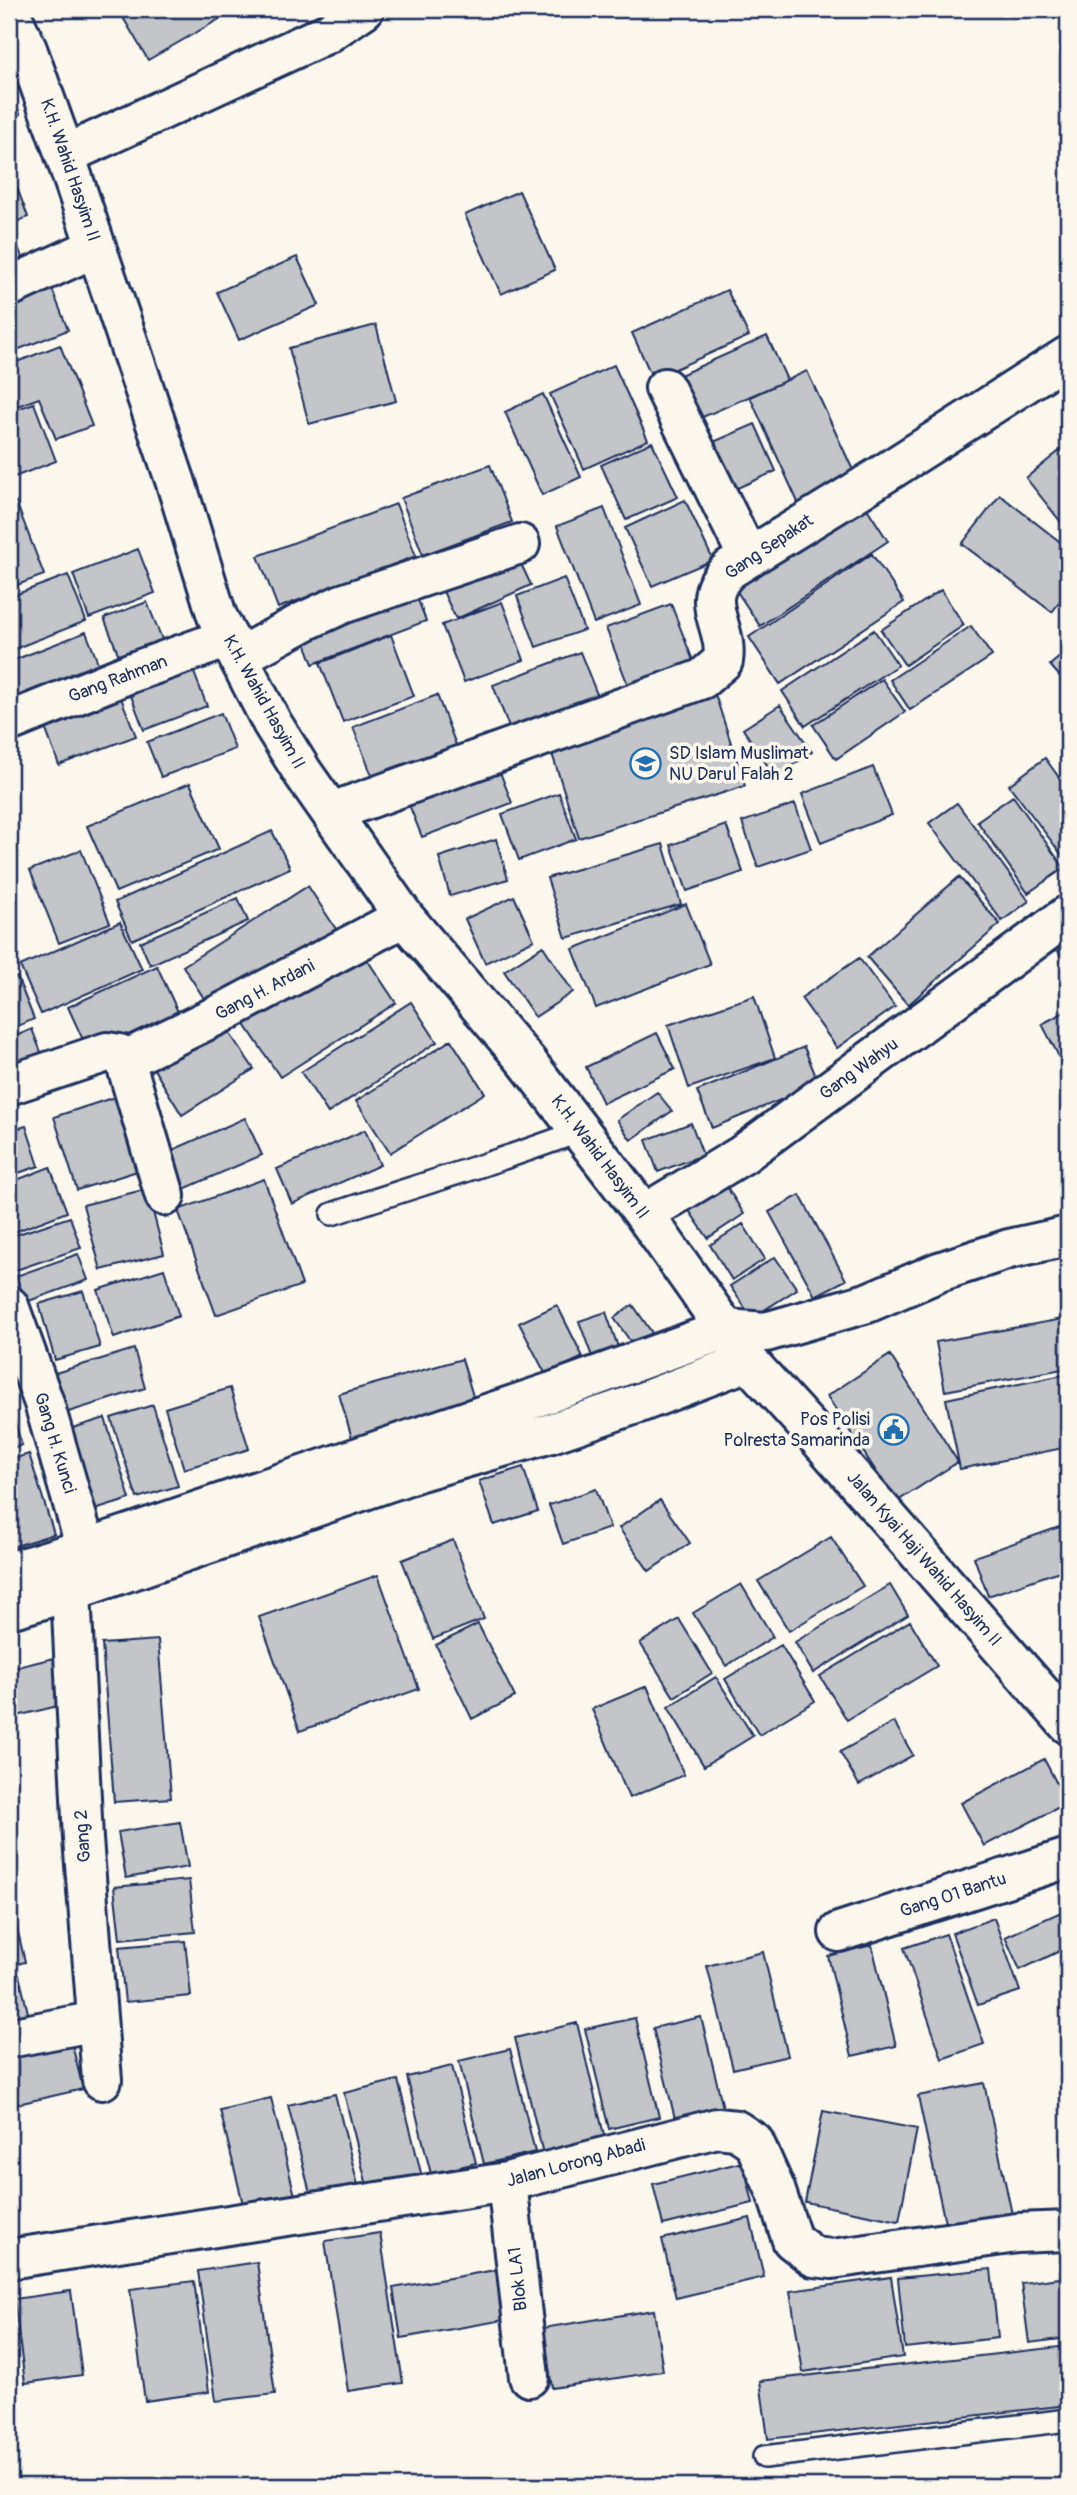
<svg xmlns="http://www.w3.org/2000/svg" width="1077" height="2495" viewBox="0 0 1077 2495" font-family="Pangolin,sans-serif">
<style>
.building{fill:#c3c5c9;stroke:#1b2f5e;stroke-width:2}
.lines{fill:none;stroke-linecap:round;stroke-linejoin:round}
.lane-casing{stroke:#1b2f5e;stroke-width:26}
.street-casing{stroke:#1b2f5e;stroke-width:44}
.secondary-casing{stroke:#1b2f5e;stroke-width:44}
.primary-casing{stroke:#1b2f5e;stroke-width:44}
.lane{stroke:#fbf7ec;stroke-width:21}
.street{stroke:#fbf7ec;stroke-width:38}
.secondary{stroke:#fbf7ec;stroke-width:38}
.primary{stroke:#fbf7ec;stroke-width:38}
.labels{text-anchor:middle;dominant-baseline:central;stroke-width:7;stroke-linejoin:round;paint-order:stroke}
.street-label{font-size:18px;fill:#1b2f5e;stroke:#fbf7ec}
.poi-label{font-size:18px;fill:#1b2f5e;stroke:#fbf7ec;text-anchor:start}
</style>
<rect width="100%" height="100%" fill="#fbf7ec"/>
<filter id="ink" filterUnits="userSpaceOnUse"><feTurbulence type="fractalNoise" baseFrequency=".0143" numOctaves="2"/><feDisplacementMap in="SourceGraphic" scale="14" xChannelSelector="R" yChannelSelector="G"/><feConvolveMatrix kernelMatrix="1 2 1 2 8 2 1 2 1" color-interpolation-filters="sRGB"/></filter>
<g filter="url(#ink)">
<path class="building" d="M 118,9 L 237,9 L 148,60 Z
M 9,85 L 20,114 L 9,118 Z
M 9,166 L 28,217 L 9,225 Z
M 519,191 L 555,270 L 501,294 L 465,215 Z
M 9,227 L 10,227 L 28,272 L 9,280 Z
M 297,257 L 319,305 L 239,340 L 217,292 Z
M 52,289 L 68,330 L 9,353 L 9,305 Z
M 727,290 L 749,336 L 653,379 L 632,333 Z
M 376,325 L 396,401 L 309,424 L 289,348 Z
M 767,336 L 787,380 L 689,423 L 669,380 Z
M 60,345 L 92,426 L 56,439 L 39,398 L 9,409 L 9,365 Z
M 614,365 L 648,440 L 584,469 L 550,394 Z
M 807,371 L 859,483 L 801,509 L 750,397 Z
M 543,394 L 581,477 L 542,495 L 505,412 Z
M 34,403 L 56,461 L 9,479 L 9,412 Z
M 755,424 L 776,471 L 724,494 L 702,447 Z
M 652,442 L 678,497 L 626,520 L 601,465 Z
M 1068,444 L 1068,531 L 1026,478 Z
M 490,465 L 512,522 L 423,555 L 401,498 Z
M 1000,495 L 1068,548 L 1068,591 L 1052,612 L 962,544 Z
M 859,496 L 888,541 L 760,626 L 730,581 Z
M 685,500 L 713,560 L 652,586 L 625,528 Z
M 16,502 L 44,575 L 9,588 L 9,505 Z
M 396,504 L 416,556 L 278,608 L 258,556 Z
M 604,508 L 641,605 L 594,623 L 557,526 Z
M 138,549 L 155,593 L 89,618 L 73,574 Z
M 514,549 L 531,585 L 456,619 L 439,583 Z
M 872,554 L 904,602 L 780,684 L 749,637 Z
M 68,575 L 86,621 L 9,651 L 9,597 Z
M 564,578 L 584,630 L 536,647 L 517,596 Z
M 412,584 L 426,621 L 313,664 L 299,626 Z
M 941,590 L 964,625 L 905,665 L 881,630 Z
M 147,602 L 168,654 L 125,671 L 104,618 Z
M 502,602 L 524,660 L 464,682 L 442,625 Z
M 671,604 L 695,666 L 630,690 L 606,628 Z
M 971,626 L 992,656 L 910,710 L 890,680 Z
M 874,630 L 898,665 L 805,726 L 782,691 Z
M 86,632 L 105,681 L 9,718 L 9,662 Z
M 391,635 L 414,696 L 343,722 L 320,663 Z
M 1068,650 L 1068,686 L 1050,665 Z
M 580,652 L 598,697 L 510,730 L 493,685 Z
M 193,670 L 207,706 L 144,730 L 130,693 Z
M 882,679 L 905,712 L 836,759 L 813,725 Z
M 713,688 L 745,786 L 579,838 L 548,741 Z
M 119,693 L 136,736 L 59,765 L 43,722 Z
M 437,695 L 456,745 L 372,776 L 353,727 Z
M 780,705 L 812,752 L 775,777 L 743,729 Z
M 221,713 L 235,749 L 161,777 L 147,742 Z
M 1068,755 L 1068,770 L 1061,760 Z
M 1045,758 L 1068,790 L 1068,863 L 1009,785 Z
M 496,762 L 512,803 L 422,837 L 406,797 Z
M 873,767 L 892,815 L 821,843 L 802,794 Z
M 190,783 L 219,849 L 116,892 L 87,826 Z
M 559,793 L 576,839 L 519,860 L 502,814 Z
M 1013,796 L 1064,868 L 1028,893 L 977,821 Z
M 957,803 L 1029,901 L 1002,921 L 929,823 Z
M 795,804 L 811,849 L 758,867 L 742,822 Z
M 726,825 L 743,872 L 687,891 L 671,845 Z
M 272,831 L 290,868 L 132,940 L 115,902 Z
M 496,839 L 508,879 L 450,896 L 439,857 Z
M 663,844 L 681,904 L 566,938 L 547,878 Z
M 81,850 L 110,923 L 59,943 L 30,870 Z
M 959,877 L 1000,924 L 908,1005 L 867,957 Z
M 308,886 L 347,946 L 224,1025 L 254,1069 L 182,1115 L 152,1066 L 220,1023 L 183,966 Z
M 514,896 L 534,940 L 485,963 L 465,919 Z
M 238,898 L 248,921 L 150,965 L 140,942 Z
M 686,904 L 710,964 L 596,1008 L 573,949 Z
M 120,922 L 142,969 L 41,1014 L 20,966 Z
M 358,946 L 396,1003 L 280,1077 L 242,1020 Z
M 543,946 L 573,992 L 535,1017 L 504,971 Z
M 1068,946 L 1068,971 L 1058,951 Z
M 859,958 L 895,1007 L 837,1048 L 801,998 Z
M 157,966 L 178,1012 L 89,1053 L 68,1007 Z
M 17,977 L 34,1019 L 9,1030 L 9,980 Z
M 754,996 L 775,1058 L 689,1088 L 668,1025 Z
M 411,1002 L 437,1042 L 328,1113 L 301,1072 Z
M 1068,1010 L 1068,1074 L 1042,1024 Z
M 32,1029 L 48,1070 L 22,1080 L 9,1047 L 9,1039 Z
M 657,1033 L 675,1069 L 603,1103 L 586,1067 Z
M 451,1040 L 485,1093 L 390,1153 L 356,1101 Z
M 804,1047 L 819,1084 L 712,1128 L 697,1091 Z
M 657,1092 L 672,1111 L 631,1140 L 617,1120 Z
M 127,1093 L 150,1167 L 77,1190 L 54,1117 Z
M 245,1118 L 262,1155 L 184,1189 L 168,1152 Z
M 691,1123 L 703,1155 L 658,1172 L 646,1140 Z
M 26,1126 L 39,1166 L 9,1176 L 9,1131 Z
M 365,1130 L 380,1165 L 292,1204 L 277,1169 Z
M 50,1167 L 67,1212 L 9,1234 L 9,1183 Z
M 264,1179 L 302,1285 L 216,1315 L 178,1210 Z
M 725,1184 L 744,1214 L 708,1238 L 688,1209 Z
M 147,1189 L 164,1254 L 101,1270 L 83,1205 Z
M 800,1195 L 846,1280 L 815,1296 L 769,1212 Z
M 70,1217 L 81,1248 L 10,1272 L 9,1237 Z
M 743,1224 L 765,1259 L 732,1280 L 710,1245 Z
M 78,1254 L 88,1280 L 26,1302 L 16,1276 Z
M 775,1257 L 797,1289 L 752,1318 L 730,1286 Z
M 164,1269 L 179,1316 L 114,1338 L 98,1290 Z
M 83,1291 L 100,1347 L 55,1360 L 39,1304 Z
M 557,1305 L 583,1357 L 546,1375 L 519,1323 Z
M 633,1305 L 659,1343 L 640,1355 L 614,1318 Z
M 606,1312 L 620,1353 L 594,1362 L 579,1321 Z
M 1068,1318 L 1068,1368 L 945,1391 L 936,1342 Z
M 134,1349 L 145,1388 L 62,1414 L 49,1375 Z
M 890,1355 L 958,1462 L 896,1502 L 827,1396 Z
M 462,1359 L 477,1410 L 354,1445 L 339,1394 Z
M 1068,1374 L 1068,1447 L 960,1469 L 946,1399 Z
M 230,1388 L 249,1449 L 184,1469 L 165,1408 Z
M 9,1404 L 22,1445 L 9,1449 Z
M 153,1405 L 178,1486 L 137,1498 L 111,1418 Z
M 105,1418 L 130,1499 L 85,1513 L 60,1432 Z
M 29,1454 L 54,1534 L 9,1548 L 9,1460 Z
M 523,1467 L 538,1511 L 494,1525 L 479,1481 Z
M 596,1489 L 610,1528 L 563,1544 L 549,1505 Z
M 660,1500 L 690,1543 L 649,1571 L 619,1528 Z
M 1068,1524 L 1068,1568 L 988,1596 L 974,1557 Z
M 831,1537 L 863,1586 L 789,1631 L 758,1581 Z
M 453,1540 L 484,1619 L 433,1639 L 402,1560 Z
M 378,1575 L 419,1689 L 300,1731 L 259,1617 Z
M 741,1584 L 773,1637 L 726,1666 L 693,1613 Z
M 890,1585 L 908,1615 L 813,1673 L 795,1642 Z
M 679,1619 L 712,1673 L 674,1697 L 640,1643 Z
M 910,1621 L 937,1666 L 847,1720 L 820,1676 Z
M 478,1624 L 515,1697 L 472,1719 L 436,1645 Z
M 158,1640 L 171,1798 L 114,1802 L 102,1644 Z
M 781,1645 L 815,1701 L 759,1735 L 725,1679 Z
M 58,1657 L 70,1703 L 9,1718 L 9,1669 Z
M 716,1677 L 753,1736 L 704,1766 L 668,1707 Z
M 647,1686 L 684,1775 L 629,1798 L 592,1709 Z
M 894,1722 L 913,1755 L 859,1785 L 840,1752 Z
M 1044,1759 L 1067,1803 L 984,1846 L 961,1803 Z
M 180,1822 L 188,1867 L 126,1878 L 118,1832 Z
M 189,1880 L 195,1932 L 120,1939 L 114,1887 Z
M 9,1888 L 16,1916 L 9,1918 Z
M 1061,1912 L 1068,1928 L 1068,1947 L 1020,1970 L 1005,1937 Z
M 994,1918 L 1020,1991 L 978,2005 L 952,1933 Z
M 15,1919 L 25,1962 L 9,1966 L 9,1921 Z
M 946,1934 L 984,2044 L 942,2059 L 904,1948 Z
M 185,1941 L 191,1996 L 125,2002 L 119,1947 Z
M 872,1945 L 896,2046 L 852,2056 L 828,1956 Z
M 763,1952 L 788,2056 L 733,2069 L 707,1966 Z
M 19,1975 L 31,2025 L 9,2030 L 9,1977 Z
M 701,2017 L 725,2116 L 677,2127 L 653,2028 Z
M 635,2018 L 659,2117 L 609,2129 L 585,2029 Z
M 577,2023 L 605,2139 L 543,2154 L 515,2038 Z
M 71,2040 L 83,2089 L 9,2106 L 9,2055 Z
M 510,2049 L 535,2152 L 484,2164 L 459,2061 Z
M 452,2066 L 476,2163 L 431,2174 L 407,2077 Z
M 398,2080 L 423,2181 L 369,2194 L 344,2093 Z
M 984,2083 L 1013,2219 L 947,2232 L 918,2096 Z
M 335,2094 L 359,2189 L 312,2201 L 288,2105 Z
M 271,2098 L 296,2200 L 245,2212 L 220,2110 Z
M 823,2111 L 917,2129 L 899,2221 L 805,2202 Z
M 743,2162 L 753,2203 L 663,2225 L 653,2184 Z
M 750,2218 L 764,2277 L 676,2298 L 662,2239 Z
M 380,2233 L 403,2383 L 348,2391 L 325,2241 Z
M 257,2262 L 275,2394 L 216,2401 L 198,2271 Z
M 501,2269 L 510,2319 L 401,2338 L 393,2288 Z
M 991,2269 L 998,2338 L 905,2348 L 898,2278 Z
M 891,2277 L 903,2357 L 803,2372 L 790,2291 Z
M 1068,2277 L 1068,2338 L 1029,2343 L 1021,2283 Z
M 194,2281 L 209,2392 L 145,2401 L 130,2289 Z
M 71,2291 L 82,2375 L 25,2383 L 14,2299 Z
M 654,2310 L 663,2371 L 552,2388 L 543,2328 Z
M 1068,2346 L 1068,2405 L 768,2439 L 760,2381 Z"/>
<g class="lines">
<defs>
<path id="lane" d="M 332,1214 C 415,1186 499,1162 580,1131
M 764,2457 L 1068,2420"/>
<path id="street" d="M 65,155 L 328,33 L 364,9
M 9,287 L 96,247
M 665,388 L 748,557
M 239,657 L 305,621 L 342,604 L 520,544
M 9,722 L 130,673 L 228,638
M 332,812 L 702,679 L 723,661 C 729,625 695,601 730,569 L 854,493 L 1068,356
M 125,1060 L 222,1013 L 404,917
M 9,1085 L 107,1052 L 119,1054 L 125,1060 L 165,1196
M 644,1214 L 742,1155 L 1068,915
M 9,1306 L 44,1403 L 95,1580
M 726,1329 L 766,1332 L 867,1303 L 939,1272 L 1009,1249 L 1068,1236
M 71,1591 L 83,1839 L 102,2080
M 839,1932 L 1068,1858
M 9,2038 L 97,2021
M 507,2182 L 529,2377
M 9,2259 L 507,2182 L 717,2128 L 736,2130 L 754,2142 L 775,2189 L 792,2240 L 814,2257 L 832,2259 L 1017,2233 L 1068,2231"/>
<path id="secondary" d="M 9,10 L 27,49 L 65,155 L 176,483 L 217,616 L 272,723 L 303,773 L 404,917 L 527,1062 L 644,1214 L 748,1361 L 820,1440 L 1068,1724"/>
<path id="primary" d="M 9,1572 L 88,1548 L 552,1392 L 726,1329
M 9,1609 L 71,1591 L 420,1471 L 551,1433 L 639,1403 L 748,1361"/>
</defs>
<use href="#lane" class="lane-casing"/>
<use href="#street" class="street-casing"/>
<use href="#secondary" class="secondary-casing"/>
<use href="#primary" class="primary-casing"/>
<use href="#lane" class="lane"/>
<use href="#street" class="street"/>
<use href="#secondary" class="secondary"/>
<use href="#primary" class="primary"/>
</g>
</g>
<defs>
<symbol id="school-ring" viewBox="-11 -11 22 22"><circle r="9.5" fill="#fbf7ec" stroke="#1f6fb2" stroke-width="1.5"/><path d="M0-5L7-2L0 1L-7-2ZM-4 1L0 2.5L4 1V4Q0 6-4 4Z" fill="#1f6fb2"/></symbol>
<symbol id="civic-ring" viewBox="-11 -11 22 22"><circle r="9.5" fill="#fbf7ec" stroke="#1f6fb2" stroke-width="1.5"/><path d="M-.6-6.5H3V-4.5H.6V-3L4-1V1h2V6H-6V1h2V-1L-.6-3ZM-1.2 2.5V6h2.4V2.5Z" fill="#1f6fb2"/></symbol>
</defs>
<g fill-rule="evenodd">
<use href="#school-ring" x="628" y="746" width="35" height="35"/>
<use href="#civic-ring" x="876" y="1412" width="35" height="35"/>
</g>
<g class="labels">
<g class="street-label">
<text transform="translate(70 170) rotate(71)">K.H. Wahid Hasyim II</text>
<text transform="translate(769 547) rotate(-34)">Gang Sepakat</text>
<text transform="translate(118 679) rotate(-21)">Gang Rahman</text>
<text transform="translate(264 702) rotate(61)">K.H. Wahid Hasyim II</text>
<text transform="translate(265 990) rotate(-28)">Gang H. Ardani</text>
<text transform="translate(859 1069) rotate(-36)">Gang Wahyu</text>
<text transform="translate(600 1157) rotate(53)">K.H. Wahid Hasyim II</text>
<text transform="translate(55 1443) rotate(73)">Gang H. Kunci</text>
<text transform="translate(924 1559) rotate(49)">Jalan Kyai Haji Wahid Hasyim II</text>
<text transform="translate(83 1836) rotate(-94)">Gang 2</text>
<text transform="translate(953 1895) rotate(-18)">Gang 01 Bantu</text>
<text transform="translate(576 2163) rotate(-15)">Jalan Lorong Abadi</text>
<text transform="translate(518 2279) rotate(-96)">Blok LA1</text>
</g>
<g class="poi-label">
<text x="669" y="753">SD Islam Muslimat<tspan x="669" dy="21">NU Darul Falah 2</tspan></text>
<text x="870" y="1419" text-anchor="end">Pos Polisi<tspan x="870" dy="21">Polresta Samarinda</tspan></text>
</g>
</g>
<rect width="1077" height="2495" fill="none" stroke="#fbf7ec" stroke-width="35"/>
<rect x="18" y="18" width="1042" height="2460" fill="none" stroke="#1b2f5e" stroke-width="2.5" filter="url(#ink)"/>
</svg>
